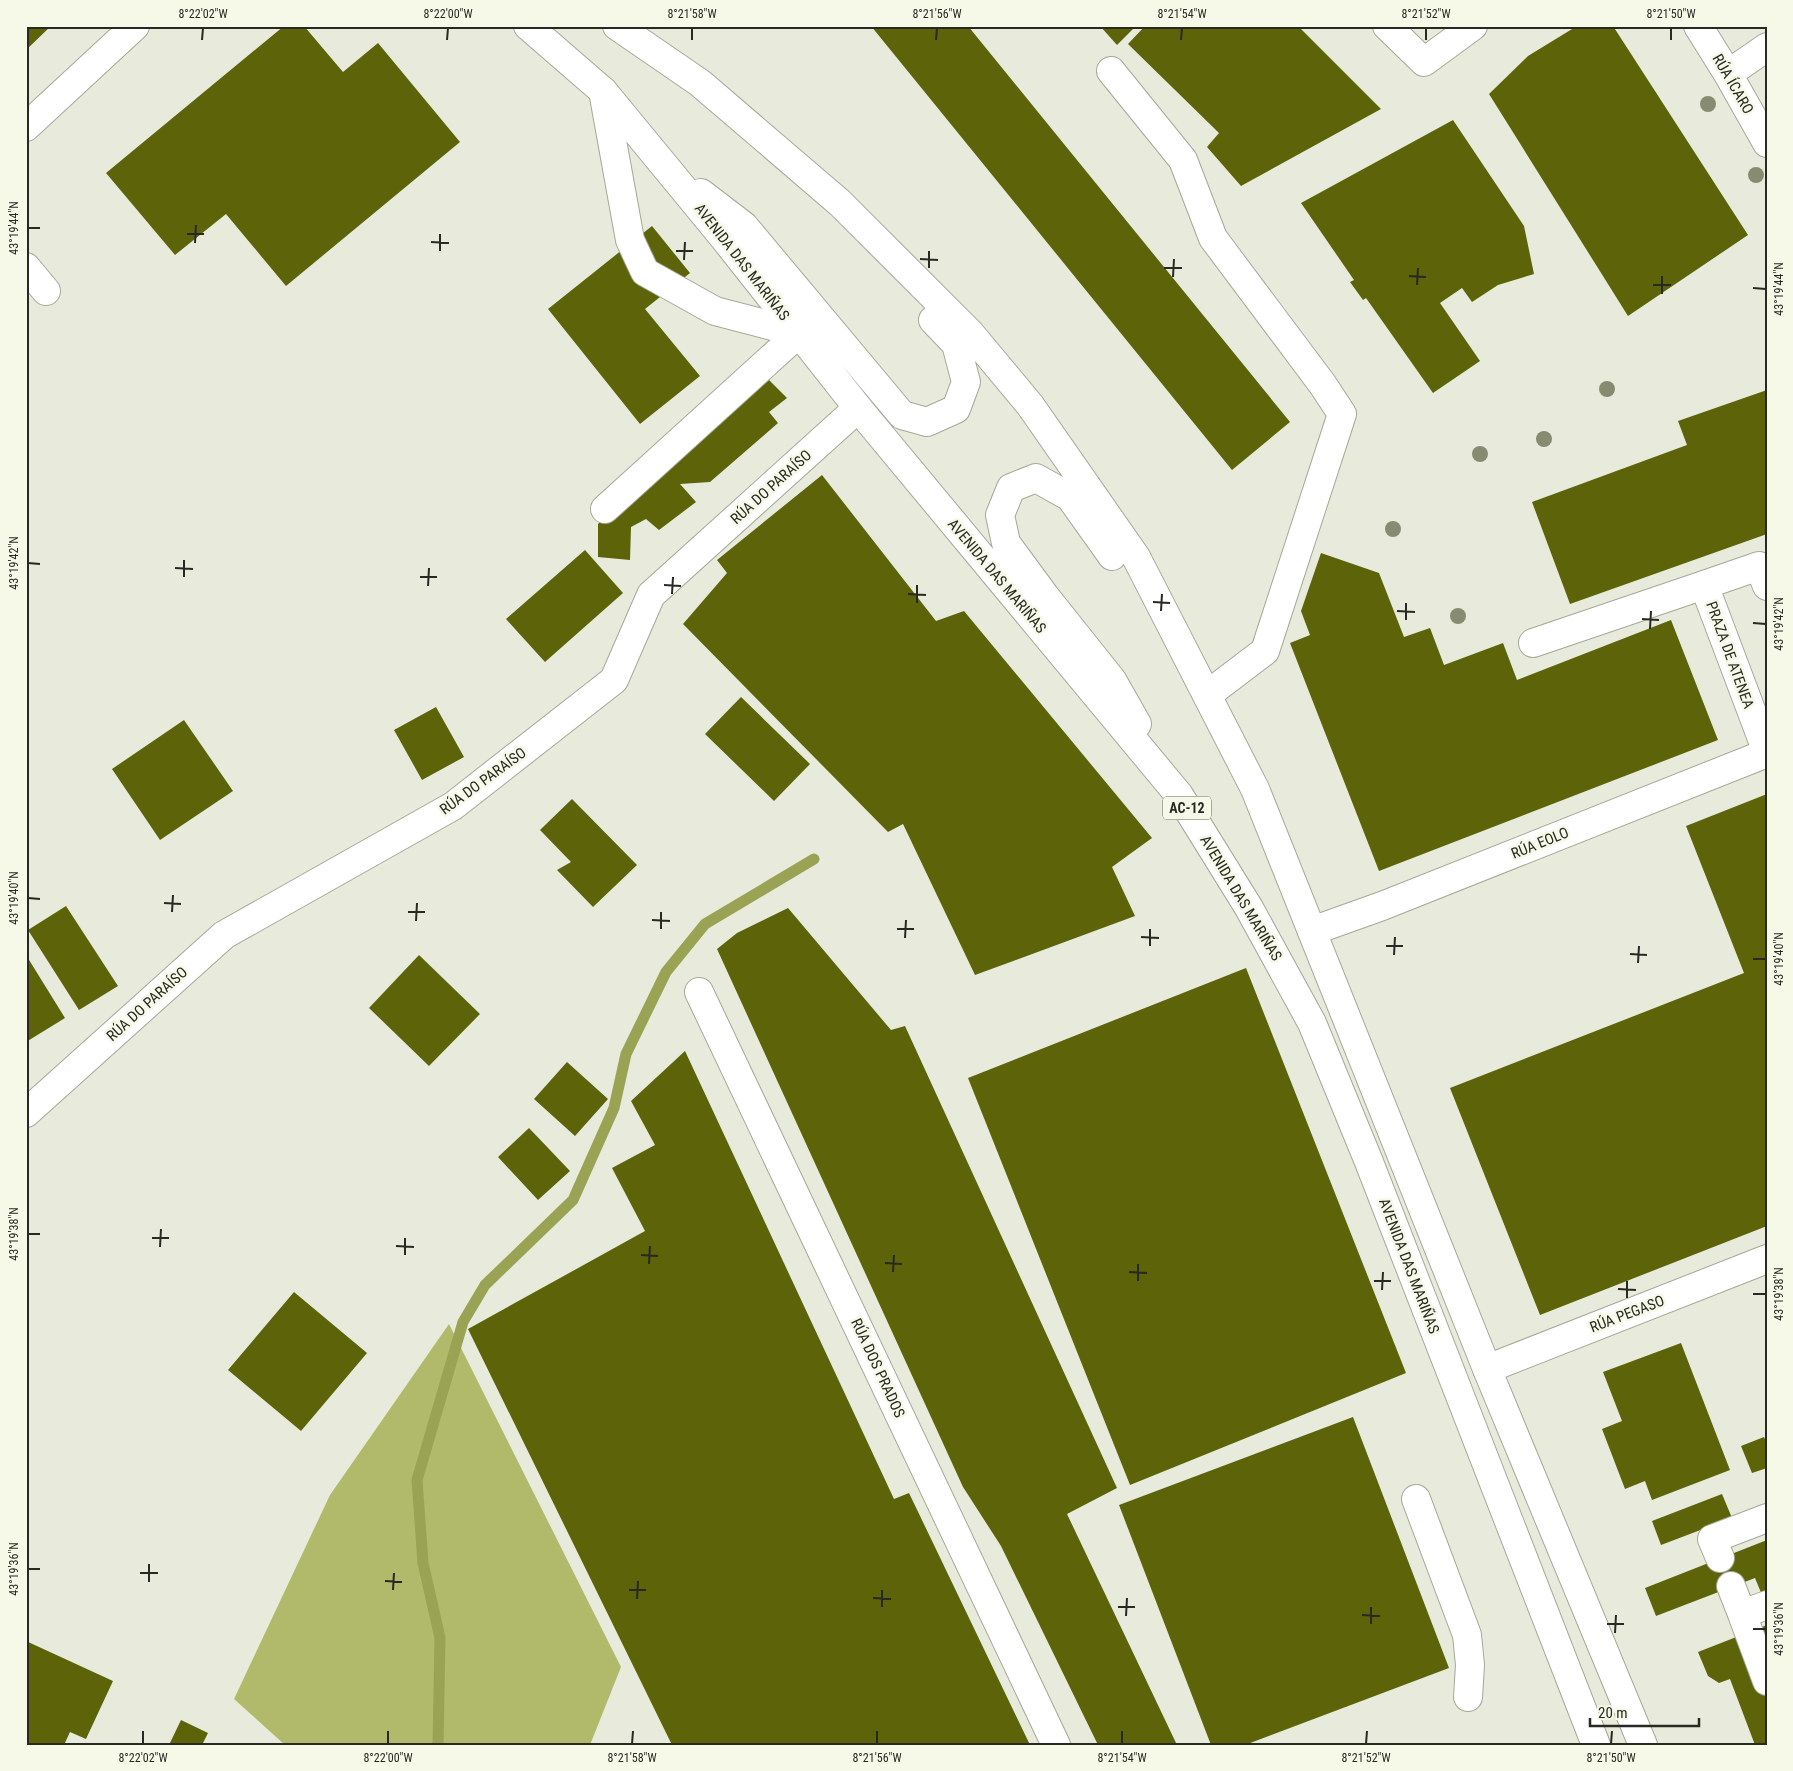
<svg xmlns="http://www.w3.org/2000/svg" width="1793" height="1771" viewBox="0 0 1793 1771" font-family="'Roboto Condensed',sans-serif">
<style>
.forest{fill:#b0ba6a}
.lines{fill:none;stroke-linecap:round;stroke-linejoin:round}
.stream{stroke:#99a353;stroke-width:11}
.building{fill:#5c6309}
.minor-casing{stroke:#a5a898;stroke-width:30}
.highway-casing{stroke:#a5a898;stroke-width:30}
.minor{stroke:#fff;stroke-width:28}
.highway{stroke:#fff;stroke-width:28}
.tree{fill:#878b71}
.ticks{fill:none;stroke:#282923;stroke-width:2}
.labels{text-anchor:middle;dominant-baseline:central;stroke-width:5;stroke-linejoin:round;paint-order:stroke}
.shield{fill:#f6f9e8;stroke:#66675e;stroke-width:1}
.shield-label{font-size:14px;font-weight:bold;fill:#282923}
.street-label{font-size:15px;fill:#282923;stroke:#f6f9e8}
.neatline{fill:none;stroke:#282923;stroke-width:2}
.ticks-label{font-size:12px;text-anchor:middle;fill:#282923}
</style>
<rect width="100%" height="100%" fill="#e8ebdb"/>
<path class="forest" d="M 449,1324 L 621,1667 L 590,1745 L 285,1745 L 234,1699 L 330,1495 Z"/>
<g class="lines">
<path class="stream" d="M 438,1745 L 440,1638 L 423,1563 L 417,1480 L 463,1322 L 485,1285 L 573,1200 L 614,1108 L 626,1054 L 666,972 L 705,924 L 814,859"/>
</g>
<path class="building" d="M 26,26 L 51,26 L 26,50 Z
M 284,26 L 304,26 L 343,72 L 378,43 L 460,142 L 286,286 L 226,214 L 175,255 L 106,173 Z
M 871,26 L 968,26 L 1290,422 L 1232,470 Z
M 1100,26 L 1136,26 L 1117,45 Z
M 1145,26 L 1298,26 L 1381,109 L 1241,186 L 1207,147 L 1219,133 L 1128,44 Z
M 1577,26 L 1613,26 L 1748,235 L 1628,316 L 1489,94 L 1528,56 Z
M 1453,120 L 1524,226 L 1534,274 L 1498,285 L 1472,302 L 1462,288 L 1440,303 L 1480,361 L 1433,393 L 1366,298 L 1363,300 L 1350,282 L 1354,280 L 1301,203 Z
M 652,226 L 690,273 L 645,309 L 700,376 L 640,424 L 548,309 Z
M 769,380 L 787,398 L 769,412 L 778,423 L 710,482 L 680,484 L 696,502 L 659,530 L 646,519 L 631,527 L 630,560 L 598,557 L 598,524 Z
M 1767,390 L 1767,534 L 1570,604 L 1532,502 L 1687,445 L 1678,421 Z
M 822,475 L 936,621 L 964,611 L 1152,838 L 1112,867 L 1135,916 L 975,975 L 903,824 L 888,832 L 683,624 L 727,573 L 717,560 Z
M 585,550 L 623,593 L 545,662 L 506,619 Z
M 1321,553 L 1379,573 L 1404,637 L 1430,628 L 1444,665 L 1503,643 L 1517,680 L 1671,620 L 1718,740 L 1379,871 L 1290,643 L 1310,635 L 1301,611 Z
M 741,697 L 810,764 L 774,801 L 705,734 Z
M 436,707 L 464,757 L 422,780 L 394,730 Z
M 184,720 L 233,791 L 160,840 L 112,769 Z
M 1767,794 L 1767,1226 L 1540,1315 L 1450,1088 L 1744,973 L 1686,826 Z
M 572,799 L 637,865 L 593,907 L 557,870 L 571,862 L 540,830 Z
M 66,906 L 118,986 L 79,1010 L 28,930 Z
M 788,908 L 891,1030 L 905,1026 L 1117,1488 L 1067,1514 L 1177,1745 L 1098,1745 L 1001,1546 L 963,1487 L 717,949 L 737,933 Z
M 26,955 L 65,1018 L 26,1042 Z
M 419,955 L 480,1014 L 429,1066 L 369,1008 Z
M 1246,968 L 1406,1373 L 1130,1485 L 968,1078 Z
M 685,1051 L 894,1499 L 909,1493 L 1030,1745 L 672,1745 L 468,1329 L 645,1231 L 612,1168 L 655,1145 L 631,1101 Z
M 567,1062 L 608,1099 L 575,1136 L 534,1099 Z
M 529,1128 L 570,1171 L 538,1200 L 498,1157 Z
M 294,1292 L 367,1353 L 301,1431 L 228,1370 Z
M 1681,1343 L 1730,1470 L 1652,1500 L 1645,1481 L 1625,1489 L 1602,1429 L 1622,1421 L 1603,1372 Z
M 1353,1417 L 1449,1668 L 1245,1745 L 1211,1745 L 1119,1505 Z
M 1764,1437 L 1767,1444 L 1767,1468 L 1752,1473 L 1741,1446 Z
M 1722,1494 L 1732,1518 L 1661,1545 L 1652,1521 Z
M 1767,1540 L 1767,1593 L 1762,1595 L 1755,1578 L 1656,1616 L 1645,1588 Z
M 1767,1625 L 1767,1745 L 1755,1745 L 1730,1679 L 1719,1683 L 1708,1676 L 1698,1652 Z
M 26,1641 L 113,1681 L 86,1739 L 70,1732 L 64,1745 L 31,1745 L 26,1742 Z
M 181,1720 L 208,1733 L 202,1745 L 169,1745 Z"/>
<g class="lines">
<defs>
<path id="minor" d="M 1387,26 L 1424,62 L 1473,26
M 1698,26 L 1728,74 L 1767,143
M 1111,71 L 1183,160 L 1213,238 L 1323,385 L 1342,414 L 1265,651 L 1207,695
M 1728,74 L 1767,47
M 603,91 L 630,240 L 645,272 L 715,311 L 799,333
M 26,127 L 135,26
M 26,267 L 46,291
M 605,509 L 799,333
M 1767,586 L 1759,566 L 1704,585 L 1767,752
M 1533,643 L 1704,585
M 1312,931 L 1382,906 L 1767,753
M 699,992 L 1056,1745
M 26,1113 L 224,935 L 453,806 L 614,680 L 651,595 L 858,408
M 1487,1369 L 1767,1259
M 1416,1499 L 1467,1635 L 1470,1665 L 1468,1697
M 1720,1558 L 1712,1539 L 1767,1518
M 1731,1586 L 1742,1614
M 1767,1605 L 1742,1614 L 1767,1681"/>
<path id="highway" d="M 528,26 L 603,91 L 724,238 L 858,408 L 1179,795 L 1249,908 L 1312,1023 L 1369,1162 L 1596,1745
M 617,26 L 700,83 L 840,203 L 970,333 L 1030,405 L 1136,557 L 1255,789 L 1487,1369 L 1643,1745
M 701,193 L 744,226 L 902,415 L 927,422 L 956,409 L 966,382 L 956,344 L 933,320
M 1112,556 L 1070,497 L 1036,478 L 1011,488 L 1000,515 L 1006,543 L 1045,596 L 1112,680 L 1137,724"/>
</defs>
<use href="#minor" class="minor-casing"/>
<use href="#highway" class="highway-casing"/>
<use href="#minor" class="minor"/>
<use href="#highway" class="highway"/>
</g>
<g class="tree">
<circle cx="1708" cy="104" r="8"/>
<circle cx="1756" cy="175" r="8"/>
<circle cx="1607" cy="389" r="8"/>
<circle cx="1544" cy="439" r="8"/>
<circle cx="1480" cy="454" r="8"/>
<circle cx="1393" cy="529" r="8"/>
<circle cx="1458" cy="616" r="8"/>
</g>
<path class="ticks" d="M 202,40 L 203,28M 447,40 L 448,28M 692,40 L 692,28M 936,40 L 937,28M 1181,40 L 1182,28M 1426,40 L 1426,28M 1671,40 L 1671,28M 28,228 L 40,228M 187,234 L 204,234M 431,242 L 449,243M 195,243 L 196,225M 440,251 L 440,234M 676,251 L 693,251M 920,259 L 938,260M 684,260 L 685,242M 929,268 L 929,251M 1164,268 L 1182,268M 1409,276 L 1426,277M 1173,277 L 1174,259M 1417,285 L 1418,268M 1653,285 L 1671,285M 1753,288 L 1766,289M 1662,294 L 1662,276M 28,563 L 40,564M 175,568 L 193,569M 184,577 L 184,560M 420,577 L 437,577M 664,585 L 681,586M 428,586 L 429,568M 672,594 L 673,577M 908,594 L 926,595M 1153,602 L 1170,603M 917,603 L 917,585M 1161,611 L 1162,594M 1397,611 L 1415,612M 1642,619 L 1659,620M 1406,620 L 1406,603M 1753,623 L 1766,624M 1650,629 L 1651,611M 28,898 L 40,899M 164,903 L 181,904M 172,912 L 173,895M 408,912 L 425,912M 652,920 L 670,921M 416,921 L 417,903M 661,929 L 661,912M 897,929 L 914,929M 1141,937 L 1159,938M 905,938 L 906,920M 1150,946 L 1150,929M 1386,946 L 1403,946M 1630,954 L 1647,955M 1394,955 L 1395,937M 1753,959 L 1766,959M 1638,963 L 1639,946M 28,1234 L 40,1234M 152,1238 L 169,1238M 396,1246 L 414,1247M 160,1247 L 161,1229M 405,1255 L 405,1238M 641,1255 L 658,1256M 885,1263 L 902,1264M 649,1264 L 650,1246M 893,1272 L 894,1255M 1129,1272 L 1147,1273M 1138,1281 L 1138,1264M 1374,1281 L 1391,1281M 1618,1289 L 1636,1290M 1382,1290 L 1383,1272M 1753,1294 L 1766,1294M 1627,1298 L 1627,1281M 28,1569 L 40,1569M 140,1573 L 158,1573M 385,1581 L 402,1582M 149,1582 L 149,1564M 393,1590 L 394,1573M 629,1590 L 646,1590M 873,1598 L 891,1599M 637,1599 L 638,1581M 882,1607 L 882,1590M 1118,1607 L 1135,1607M 1362,1615 L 1380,1616M 1126,1616 L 1127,1598M 1371,1624 L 1371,1607M 1607,1624 L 1624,1624M 1753,1629 L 1766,1629M 1615,1633 L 1616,1615M 143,1744 L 143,1731M 388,1744 L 388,1731M 632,1744 L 633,1731M 877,1744 L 877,1731M 1122,1744 L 1122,1731M 1366,1744 L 1367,1731M 1611,1744 L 1612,1731"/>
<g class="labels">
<rect class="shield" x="1163" y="796.5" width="48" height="23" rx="4"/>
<g class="shield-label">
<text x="1187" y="808">AC-12</text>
</g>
<g class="street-label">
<text transform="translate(1733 84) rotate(60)">RÚA ÍCARO</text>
<text transform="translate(742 262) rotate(52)">AVENIDA DAS MARIÑAS</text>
<text transform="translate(771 487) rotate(-42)">RÚA DO PARAÍSO</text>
<text transform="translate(997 576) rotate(50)">AVENIDA DAS MARIÑAS</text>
<text transform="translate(1730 655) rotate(70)">PRAZA DE ATENEA</text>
<text transform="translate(483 781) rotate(-36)">RÚA DO PARAÍSO</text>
<text transform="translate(1540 843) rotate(-22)">RÚA EOLO</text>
<text transform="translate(1241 898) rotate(59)">AVENIDA DAS MARIÑAS</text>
<text transform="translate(147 1004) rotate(-42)">RÚA DO PARAÍSO</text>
<text transform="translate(1409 1266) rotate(69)">AVENIDA DAS MARIÑAS</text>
<text transform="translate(1627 1314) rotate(-21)">RÚA PEGASO</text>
<text transform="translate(878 1368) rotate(65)">RÚA DOS PRADOS</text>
</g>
</g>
<rect width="1793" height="1771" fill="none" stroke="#f6f9e8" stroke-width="55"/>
<path d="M1590 1718v8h109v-8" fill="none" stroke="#282923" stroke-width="2.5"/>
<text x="1598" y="1718" font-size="15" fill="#282923" stroke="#f6f9e8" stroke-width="4" paint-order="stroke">20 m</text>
<rect x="28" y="28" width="1738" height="1716" class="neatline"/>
<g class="ticks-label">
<text x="203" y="18">8°22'02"W</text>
<text x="448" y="18">8°22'00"W</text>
<text x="692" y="18">8°21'58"W</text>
<text x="937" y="18">8°21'56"W</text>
<text x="1182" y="18">8°21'54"W</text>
<text x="1426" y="18">8°21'52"W</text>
<text x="1671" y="18">8°21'50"W</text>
<text transform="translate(14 228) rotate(-90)" y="4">43°19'44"N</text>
<text transform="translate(1779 289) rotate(-90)" y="4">43°19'44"N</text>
<text transform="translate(14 563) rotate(-90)" y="4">43°19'42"N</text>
<text transform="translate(1779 624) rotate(-90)" y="4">43°19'42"N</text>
<text transform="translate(14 898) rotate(-90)" y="4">43°19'40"N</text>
<text transform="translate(1779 959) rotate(-90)" y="4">43°19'40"N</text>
<text transform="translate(14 1234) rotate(-90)" y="4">43°19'38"N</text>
<text transform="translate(1779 1294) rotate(-90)" y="4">43°19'38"N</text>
<text transform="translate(14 1569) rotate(-90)" y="4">43°19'36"N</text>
<text transform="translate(1779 1629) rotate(-90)" y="4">43°19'36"N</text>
<text x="143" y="1762">8°22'02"W</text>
<text x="388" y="1762">8°22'00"W</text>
<text x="632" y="1762">8°21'58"W</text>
<text x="877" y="1762">8°21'56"W</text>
<text x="1122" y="1762">8°21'54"W</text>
<text x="1366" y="1762">8°21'52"W</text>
<text x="1611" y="1762">8°21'50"W</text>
</g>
</svg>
